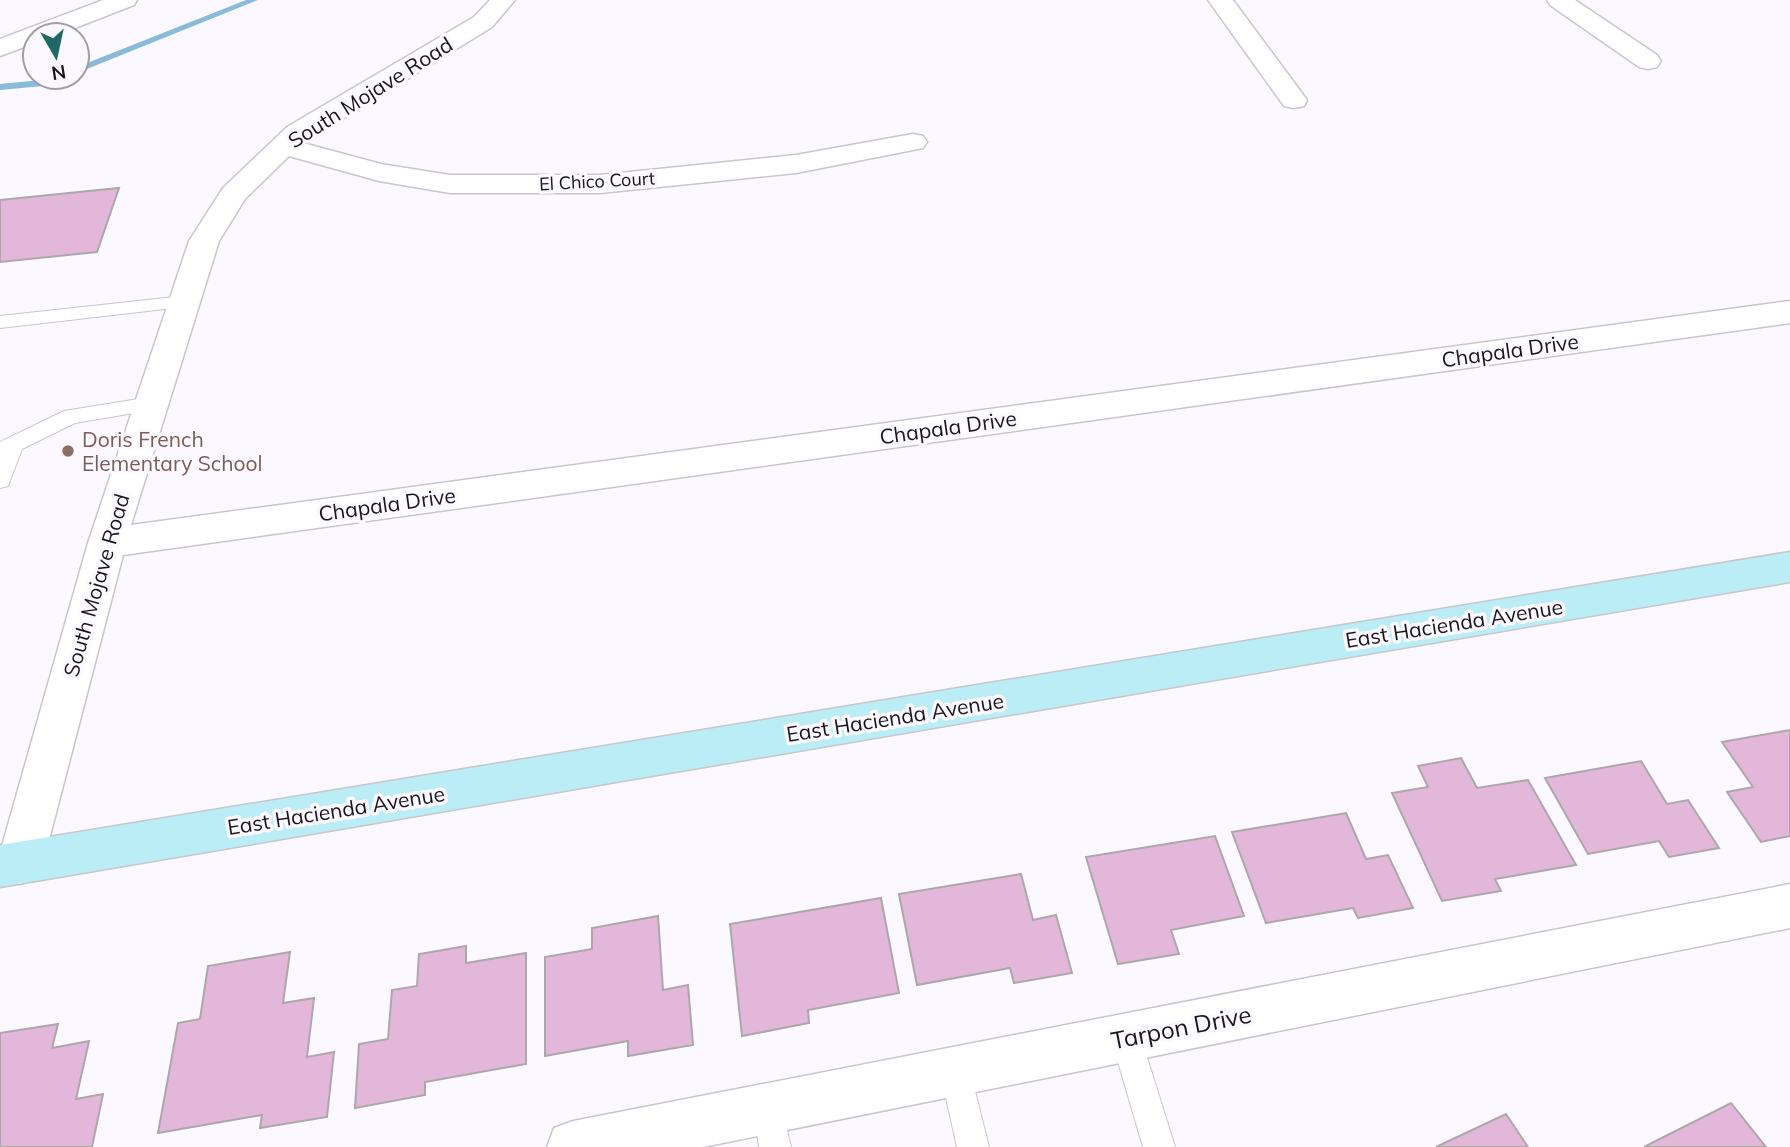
<svg xmlns="http://www.w3.org/2000/svg" width="1790" height="1147" viewBox="0 0 1790 1147" font-family="Mulish,sans-serif">
<style>
.lines{fill:none;stroke-linecap:round;stroke-linejoin:round}
.stream{fill:#89bad7;fill-rule:evenodd}
.building{fill:#e2b7d9;stroke:#ada7ab;stroke-width:2}
.service-casing{stroke:#c8c6cd;stroke-width:2}
.minor-casing{stroke:#c8c6cd;stroke-width:3}
.secondary-casing{stroke:#c8c6cd;stroke-width:3}
.service{fill:#fff;fill-rule:evenodd}
.minor{fill:#fff;fill-rule:evenodd}
.secondary{fill:#bbedf7;fill-rule:evenodd}
.education-dot{fill:#8d6e63;stroke:#fbf9ff;stroke-width:2.5}
.labels{text-anchor:middle;dominant-baseline:central;stroke-width:7;stroke-linejoin:round;paint-order:stroke}
.far-street-label{font-size:18px;fill:#171619;stroke:#fbf9ff}
.street-label{font-size:21px;fill:#171619;stroke:#fbf9ff}
.education-label{font-size:21px;fill:#785e54;stroke:#fbf9ff;text-anchor:start}
.near-street-label{font-size:24px;fill:#171619;stroke:#fbf9ff}
</style>
<rect width="100%" height="100%" fill="#fbf9ff"/>
<g class="lines">
<path class="stream" d="M 246,0 L 258,0 L 77,73 L 77,67 Z
M 50,77 L 63,77 L 43,86 L 0,90 L 0,84 L 41,80 Z"/>
</g>
<path class="building" d="M 119,188 L 97,252 L 0,262 L 0,200 Z
M 1790,730 L 1790,836 L 1761,842 L 1727,792 L 1753,787 L 1722,742 Z
M 1461,758 L 1477,788 L 1528,780 L 1576,865 L 1495,879 L 1501,891 L 1442,901 L 1392,793 L 1428,787 L 1418,766 Z
M 1641,761 L 1667,804 L 1688,800 L 1719,848 L 1669,857 L 1659,841 L 1588,854 L 1545,778 Z
M 1346,813 L 1366,859 L 1388,855 L 1413,908 L 1358,918 L 1353,908 L 1266,923 L 1232,832 Z
M 1215,836 L 1244,916 L 1171,930 L 1179,954 L 1118,964 L 1086,857 Z
M 1021,874 L 1033,920 L 1056,915 L 1072,973 L 1014,983 L 1010,968 L 917,985 L 899,894 Z
M 881,898 L 899,993 L 808,1010 L 809,1023 L 742,1036 L 730,924 Z
M 658,916 L 663,990 L 688,985 L 693,1045 L 628,1056 L 628,1041 L 545,1056 L 545,957 L 592,949 L 592,928 Z
M 466,946 L 466,963 L 526,953 L 526,1064 L 425,1082 L 425,1095 L 355,1108 L 359,1044 L 388,1039 L 392,990 L 417,986 L 419,954 Z
M 290,952 L 283,1003 L 314,998 L 307,1057 L 334,1052 L 327,1117 L 260,1128 L 262,1115 L 158,1133 L 178,1023 L 200,1019 L 208,966 Z
M 58,1024 L 52,1048 L 89,1041 L 76,1099 L 103,1094 L 92,1147 L 0,1147 L 0,1033 Z
M 1731,1103 L 1766,1147 L 1644,1147 Z
M 1506,1114 L 1528,1147 L 1436,1147 Z"/>
<g class="lines">
<defs>
<path id="service" d="M 184,296 L 191,298 L 193,302 L 191,306 L 0,328 L 0,316 Z
M 151,397 L 158,399 L 161,404 L 158,409 L 75,423 L 22,449 L 8,486 L 0,488 L 0,442 L 64,411 Z
M 1126,1023 L 1136,1028 L 1141,1038 L 1175,1147 L 1143,1147 L 1111,1038 L 1116,1028 Z
M 955,1056 L 966,1060 L 970,1071 L 989,1147 L 957,1147 L 940,1071 L 944,1060 Z
M 768,1093 L 779,1097 L 791,1147 L 759,1147 L 753,1108 L 757,1097 Z"/>
<path id="minor" d="M 103,0 L 137,0 L 134,5 L 57,35 L 35,35 L 35,43 L 0,56 L 0,39 Z
M 490,0 L 515,0 L 492,27 L 303,143 L 381,164 L 450,175 L 600,175 L 796,155 L 913,134 L 923,136 L 927,142 L 923,148 L 913,150 L 796,173 L 600,193 L 450,193 L 379,181 L 289,156 L 245,199 L 219,241 L 131,525 L 1790,301 L 1790,323 L 123,555 L 43,863 L 36,878 L 20,884 L 4,878 L 0,869 L 0,853 L 88,543 L 189,241 L 223,188 L 287,127 L 474,17 Z
M 1208,0 L 1233,0 L 1307,100 L 1304,106 L 1294,108 L 1284,106 Z
M 1547,0 L 1575,0 L 1657,55 L 1661,61 L 1657,67 L 1648,69 L 1639,67 L 1550,5 Z
M 1790,884 L 1790,928 L 703,1147 L 547,1147 L 554,1128 L 573,1121 Z"/>
<path id="secondary" d="M 1790,552 L 1790,582 L 0,887 L 0,845 Z"/>
</defs>
<use href="#service" class="service-casing"/>
<use href="#minor" class="minor-casing"/>
<use href="#secondary" class="secondary-casing"/>
<use href="#service" class="service"/>
<use href="#minor" class="minor"/>
<use href="#secondary" class="secondary"/>
</g>
<circle class="education-dot" cx="68" cy="451" r="7"/>
<g class="labels">
<g class="far-street-label">
<text transform="translate(597 181) rotate(-3)">El Chico Court</text>
</g>
<g class="street-label">
<text transform="translate(370 92) rotate(-32)">South Mojave Road</text>
<text transform="translate(1510 350) rotate(-8)">Chapala Drive</text>
<text transform="translate(948 427) rotate(-8)">Chapala Drive</text>
<text transform="translate(387 504) rotate(-8)">Chapala Drive</text>
<text transform="translate(96 585) rotate(-74)">South Mojave Road</text>
<text transform="translate(1454 623) rotate(-9)">East Hacienda Avenue</text>
<text transform="translate(895 717) rotate(-9)">East Hacienda Avenue</text>
<text transform="translate(336 810) rotate(-9)">East Hacienda Avenue</text>
</g>
<g class="education-label">
<text x="82" y="439">Doris French<tspan x="82" dy="24">Elementary School</tspan></text>
</g>
<g class="near-street-label">
<text transform="translate(1181 1027) rotate(-11)">Tarpon Drive</text>
</g>
</g>
<g transform="translate(56 56) rotate(171)"><circle r="33" fill="#fbf9ff" stroke="#a09ea3" stroke-width="2"/>
<path d="M0-5L12 26L0 18L-12 26Z" fill="#1e6964"/>
<text y="-10" font-size="19" font-weight="bold" text-anchor="middle" fill="#171619">N</text>
</g>
</svg>
